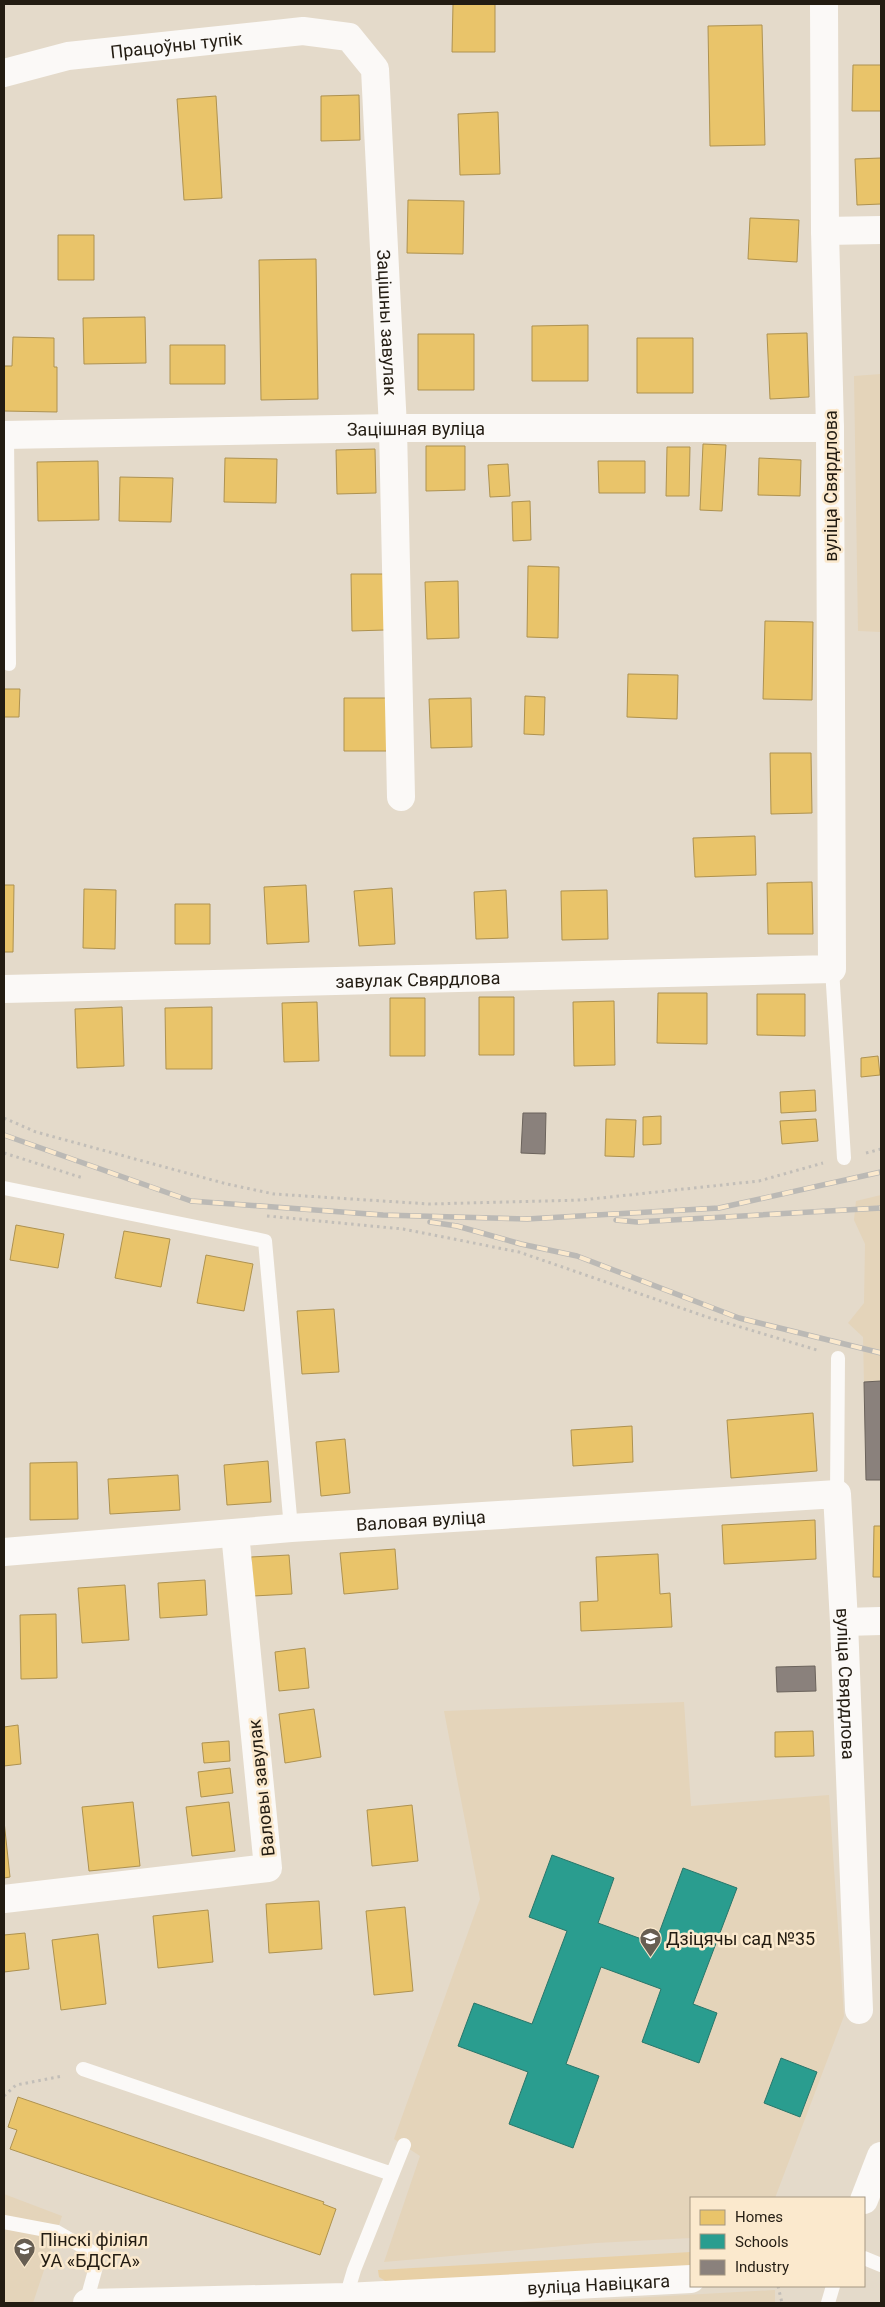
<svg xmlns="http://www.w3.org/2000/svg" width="885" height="2307" viewBox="0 0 885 2307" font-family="Roboto,sans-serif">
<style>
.built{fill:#e4d4ba}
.green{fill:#e8d0a6}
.homes{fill:#e9c46a;stroke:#ae9250}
.schools{fill:#2a9d8f;stroke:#28766a}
.industry{fill:#8a817c;stroke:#6b635c}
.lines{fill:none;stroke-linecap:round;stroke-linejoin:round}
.path{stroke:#c2beb8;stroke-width:3;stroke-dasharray:2.5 4;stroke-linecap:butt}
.service{stroke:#fbf9f7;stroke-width:14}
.minor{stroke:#fbf9f7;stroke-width:28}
.rail-casing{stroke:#bbb9b5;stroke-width:5.5}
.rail{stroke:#fbe9cd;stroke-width:4;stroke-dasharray:11;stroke-linecap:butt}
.labels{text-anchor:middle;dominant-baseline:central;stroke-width:5;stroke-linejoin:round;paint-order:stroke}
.street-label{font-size:18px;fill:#231c12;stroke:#fbe9cd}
.poi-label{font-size:18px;fill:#231c12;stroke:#fbe9cd;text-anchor:start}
</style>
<rect width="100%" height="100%" fill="#e4daca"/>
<path class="built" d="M 881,374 L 881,632 L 858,631 L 854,376 Z
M 881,1195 L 881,1480 L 866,1480 L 863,1337 L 848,1323 L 864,1303 L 865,1244 L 854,1220 L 856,1201 Z
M 684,1702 L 691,1806 L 829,1795 L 844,2016 L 775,2198 L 691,2198 L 691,2238 L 596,2243 L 384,2262 L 420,2156 L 394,2139 L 480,1899 L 444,1711 Z
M 4,2194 L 62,2216 L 33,2303 L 4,2303 Z
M 775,2290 L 775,2303 L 545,2303 Z"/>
<path class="green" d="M 691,2252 L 691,2268 L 387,2282 L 379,2277 L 378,2270 Z"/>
<path class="homes" d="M 453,4 L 495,4 L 495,52 L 452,52 Z
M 762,25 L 765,145 L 710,146 L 708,26 Z
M 853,65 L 881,65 L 881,111 L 852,111 Z
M 359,95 L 360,140 L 321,141 L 321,96 Z
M 216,96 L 222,198 L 184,200 L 177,99 Z
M 498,112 L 500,174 L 460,175 L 458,114 Z
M 881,158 L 881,204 L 857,205 L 855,159 Z
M 408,200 L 464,201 L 463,254 L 407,253 Z
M 750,218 L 799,220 L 797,262 L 748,259 Z
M 58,235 L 94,235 L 94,280 L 58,280 Z
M 316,259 L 318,399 L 261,400 L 259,260 Z
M 145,317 L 146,363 L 84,364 L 83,318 Z
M 588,325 L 588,381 L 532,381 L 532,326 Z
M 807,333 L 809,397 L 770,399 L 767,334 Z
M 418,334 L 474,334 L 474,390 L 418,390 Z
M 13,337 L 54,338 L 54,367 L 57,367 L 57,412 L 4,411 L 4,366 L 12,366 Z
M 637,338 L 693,338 L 693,393 L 637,393 Z
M 170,345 L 225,345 L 225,384 L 170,384 Z
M 703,444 L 726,445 L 722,511 L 700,510 Z
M 426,446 L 465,446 L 465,490 L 426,491 Z
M 667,447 L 690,447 L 689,496 L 666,496 Z
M 375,449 L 376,493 L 337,494 L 336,450 Z
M 225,458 L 277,459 L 276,503 L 224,502 Z
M 759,458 L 801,460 L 800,496 L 758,495 Z
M 98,461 L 99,520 L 38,521 L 37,462 Z
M 598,461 L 645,461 L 645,493 L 599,493 Z
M 508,464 L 510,496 L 490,497 L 488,465 Z
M 120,477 L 173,478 L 171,522 L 119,521 Z
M 530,501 L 531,540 L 513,541 L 512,502 Z
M 528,566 L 559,567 L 558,638 L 527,637 Z
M 351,574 L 384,574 L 385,630 L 352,631 Z
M 458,581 L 459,638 L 427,639 L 425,582 Z
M 765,621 L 813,622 L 812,700 L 763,699 Z
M 628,674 L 678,675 L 677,719 L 627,717 Z
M 4,689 L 20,689 L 19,717 L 4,717 Z
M 525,696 L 545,697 L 544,735 L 524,734 Z
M 344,698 L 392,698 L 392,751 L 344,751 Z
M 471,698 L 472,747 L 431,748 L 429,699 Z
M 770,753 L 811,753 L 812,813 L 771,814 Z
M 755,836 L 756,875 L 695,877 L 693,838 Z
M 812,882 L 813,934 L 768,934 L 767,883 Z
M 4,885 L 14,885 L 13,952 L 4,952 Z
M 306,885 L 309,942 L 267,944 L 264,887 Z
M 392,888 L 395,944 L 359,946 L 354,891 Z
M 84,889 L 116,890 L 115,949 L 83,948 Z
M 506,890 L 508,938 L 476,939 L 474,892 Z
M 607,890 L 608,939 L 562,940 L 561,891 Z
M 175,904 L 210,904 L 210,944 L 175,944 Z
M 658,993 L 707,993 L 707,1044 L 657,1043 Z
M 757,994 L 805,994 L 805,1036 L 757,1035 Z
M 479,997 L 514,997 L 514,1055 L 479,1055 Z
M 390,998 L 425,998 L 425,1056 L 390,1056 Z
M 614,1001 L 615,1065 L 574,1066 L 573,1002 Z
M 317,1002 L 319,1061 L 284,1062 L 282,1003 Z
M 122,1007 L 124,1066 L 77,1068 L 75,1009 Z
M 212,1007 L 212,1069 L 166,1069 L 165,1008 Z
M 878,1056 L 880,1075 L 861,1077 L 861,1058 Z
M 815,1090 L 816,1111 L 781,1113 L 780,1092 Z
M 661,1116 L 661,1144 L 643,1145 L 643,1117 Z
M 606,1119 L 636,1120 L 634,1157 L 605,1156 Z
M 816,1119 L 818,1141 L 782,1144 L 780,1121 Z
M 16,1225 L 64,1234 L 58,1268 L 10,1260 Z
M 124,1231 L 170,1239 L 161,1287 L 115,1278 Z
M 206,1255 L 253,1264 L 244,1311 L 197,1303 Z
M 334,1309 L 339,1372 L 302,1374 L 297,1311 Z
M 813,1413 L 817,1471 L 731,1478 L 727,1420 Z
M 632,1426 L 633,1462 L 573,1466 L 571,1430 Z
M 345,1439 L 350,1493 L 321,1496 L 316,1442 Z
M 268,1461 L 271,1502 L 227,1505 L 224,1465 Z
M 77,1462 L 78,1519 L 30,1520 L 30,1463 Z
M 178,1475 L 180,1510 L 110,1514 L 108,1479 Z
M 815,1520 L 816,1559 L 724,1564 L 722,1525 Z
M 874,1526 L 881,1526 L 881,1577 L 873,1577 Z
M 395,1549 L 398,1589 L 344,1594 L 340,1553 Z
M 658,1554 L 660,1594 L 670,1593 L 672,1627 L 581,1631 L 580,1602 L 598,1601 L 596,1557 Z
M 289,1555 L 292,1594 L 253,1596 L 251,1557 Z
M 205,1580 L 207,1615 L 160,1618 L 158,1583 Z
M 125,1585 L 129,1640 L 82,1643 L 78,1588 Z
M 56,1614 L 57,1678 L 21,1679 L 20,1615 Z
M 305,1648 L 309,1688 L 279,1691 L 275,1652 Z
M 314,1709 L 321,1757 L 285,1763 L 279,1714 Z
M 18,1725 L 21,1764 L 4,1766 L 4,1727 Z
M 813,1731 L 814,1756 L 775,1757 L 775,1732 Z
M 229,1741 L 230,1761 L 204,1763 L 202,1743 Z
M 230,1768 L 233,1793 L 201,1797 L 198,1772 Z
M 133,1802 L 140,1866 L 89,1871 L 82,1807 Z
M 229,1802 L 235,1851 L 192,1856 L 186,1807 Z
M 412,1805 L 418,1861 L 372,1866 L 367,1810 Z
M 4,1821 L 10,1877 L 4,1878 Z
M 319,1901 L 322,1949 L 269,1953 L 266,1904 Z
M 405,1907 L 413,1991 L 374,1995 L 366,1911 Z
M 208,1910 L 213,1962 L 158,1968 L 153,1916 Z
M 25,1933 L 29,1969 L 4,1972 L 4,1935 Z
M 98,1934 L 106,2004 L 61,2010 L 52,1940 Z
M 18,2097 L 324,2202 L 323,2204 L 336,2209 L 320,2255 L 10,2149 L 17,2130 L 8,2127 Z"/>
<path class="schools" d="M 552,1855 L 614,1878 L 598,1923 L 655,1944 L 683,1868 L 737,1888 L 693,2004 L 717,2013 L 699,2063 L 642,2042 L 661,1989 L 601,1967 L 566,2064 L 599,2076 L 573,2148 L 509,2124 L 528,2072 L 458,2046 L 474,2003 L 532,2024 L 567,1931 L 529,1917 Z
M 781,2058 L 817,2072 L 800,2117 L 764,2103 Z"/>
<path class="industry" d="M 523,1113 L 546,1113 L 545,1154 L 521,1153 Z
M 881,1381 L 881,1480 L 866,1480 L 864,1382 Z
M 815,1666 L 816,1691 L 777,1692 L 776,1667 Z"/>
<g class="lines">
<path class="path" d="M 4,1118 L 36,1132 L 227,1184 L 274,1194 L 430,1204 L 582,1200 L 759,1181 L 823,1163
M 4,1153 L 83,1178
M 866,1153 L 881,1149
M 267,1216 L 403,1229 L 519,1252 L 707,1317 L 817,1350
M 4,2096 L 16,2085 L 63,2076
M 778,2286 L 782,2303"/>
<path class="service" d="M 7,435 L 9,664
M 832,969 L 844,1158
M 4,1188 L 265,1241 L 291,1528
M 837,1494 L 838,1358
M 83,2069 L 392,2174
M 4,2222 L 57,2232 L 99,2256 L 86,2303
M 864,2258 L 881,2265
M 346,2297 L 354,2270 L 404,2145
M 828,2303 L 833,2286"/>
<g class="minor">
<path id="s1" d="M 4,73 L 68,56 L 303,31 L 349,37 L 375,69 L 393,428 L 401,797"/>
<path d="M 825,231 L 881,230"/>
<path id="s2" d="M 4,435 L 393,428 L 830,428"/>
<path id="s3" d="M 4,989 L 832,969 L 830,428 L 825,231 L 824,4"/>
<path id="s4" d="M 4,1552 L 291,1528 L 837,1494 L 844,1622 L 859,2010"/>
<path d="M 844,1622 L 881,1621"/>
<path d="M 4,1899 L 268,1868 L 235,1533"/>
<path d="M 864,2200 L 881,2156"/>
<path id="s5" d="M 87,2303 L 346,2297 L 691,2279"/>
</g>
<defs>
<path id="rail" d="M 4,1135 L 191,1201 L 383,1215 L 527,1219 L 719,1208 L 881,1172
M 616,1220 L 637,1222 L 881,1208
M 430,1222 L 457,1226 L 521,1244 L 577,1256 L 739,1318 L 881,1353"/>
</defs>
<use href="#rail" class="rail-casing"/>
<use href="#rail" class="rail"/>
</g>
<defs>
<symbol id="school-pin" viewBox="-11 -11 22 30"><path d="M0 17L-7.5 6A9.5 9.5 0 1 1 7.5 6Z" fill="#675e52" stroke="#fbe9cd"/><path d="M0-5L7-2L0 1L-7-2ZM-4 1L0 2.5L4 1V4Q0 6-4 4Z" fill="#fff"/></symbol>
<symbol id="university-pin" viewBox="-11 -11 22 30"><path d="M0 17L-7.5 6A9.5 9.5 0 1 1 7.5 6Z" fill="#675e52" stroke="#fbe9cd"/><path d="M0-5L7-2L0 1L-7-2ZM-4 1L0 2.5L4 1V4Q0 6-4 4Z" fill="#fff"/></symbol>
</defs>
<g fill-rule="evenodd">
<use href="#school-pin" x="638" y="1926" width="25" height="34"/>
<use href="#university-pin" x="12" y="2236" width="25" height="34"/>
</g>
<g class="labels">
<g class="street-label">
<text stroke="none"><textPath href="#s1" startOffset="175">Працоўны тупік</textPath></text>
<text stroke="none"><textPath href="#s1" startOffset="644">Зацішны завулак</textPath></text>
<text stroke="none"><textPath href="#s2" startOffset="412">Зацішная вуліца</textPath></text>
<text transform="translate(830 486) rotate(-90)">вуліца Свярдлова</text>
<text stroke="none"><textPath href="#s3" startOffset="414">завулак Свярдлова</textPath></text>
<text stroke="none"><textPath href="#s4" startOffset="418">Валовая вуліца</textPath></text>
<text stroke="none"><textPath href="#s4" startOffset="1025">вуліца Свярдлова</textPath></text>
<text transform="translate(261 1788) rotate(-96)">Валовы завулак</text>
<text stroke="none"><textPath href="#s5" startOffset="512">вуліца Навіцкага</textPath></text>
</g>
<g class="poi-label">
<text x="666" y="1938">Дзіцячы сад №35</text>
<text x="40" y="2239">Пінскі філіял<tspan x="40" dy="21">УА «БДСГА»</tspan></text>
</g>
</g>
<rect width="885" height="2307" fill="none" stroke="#231c12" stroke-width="10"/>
<rect x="690" y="2197" width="175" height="90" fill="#fbe9cd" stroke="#a59782"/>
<rect x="700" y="2210" width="25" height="15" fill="#e9c46a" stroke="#a59782"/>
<text x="735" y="2222" font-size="15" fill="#231c12">Homes</text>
<rect x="700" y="2234" width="25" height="15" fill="#2a9d8f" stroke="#a59782"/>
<text x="735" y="2247" font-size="15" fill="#231c12">Schools</text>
<rect x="700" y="2260" width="25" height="15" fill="#8a817c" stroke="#a59782"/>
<text x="735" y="2272" font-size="15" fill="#231c12">Industry</text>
</svg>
